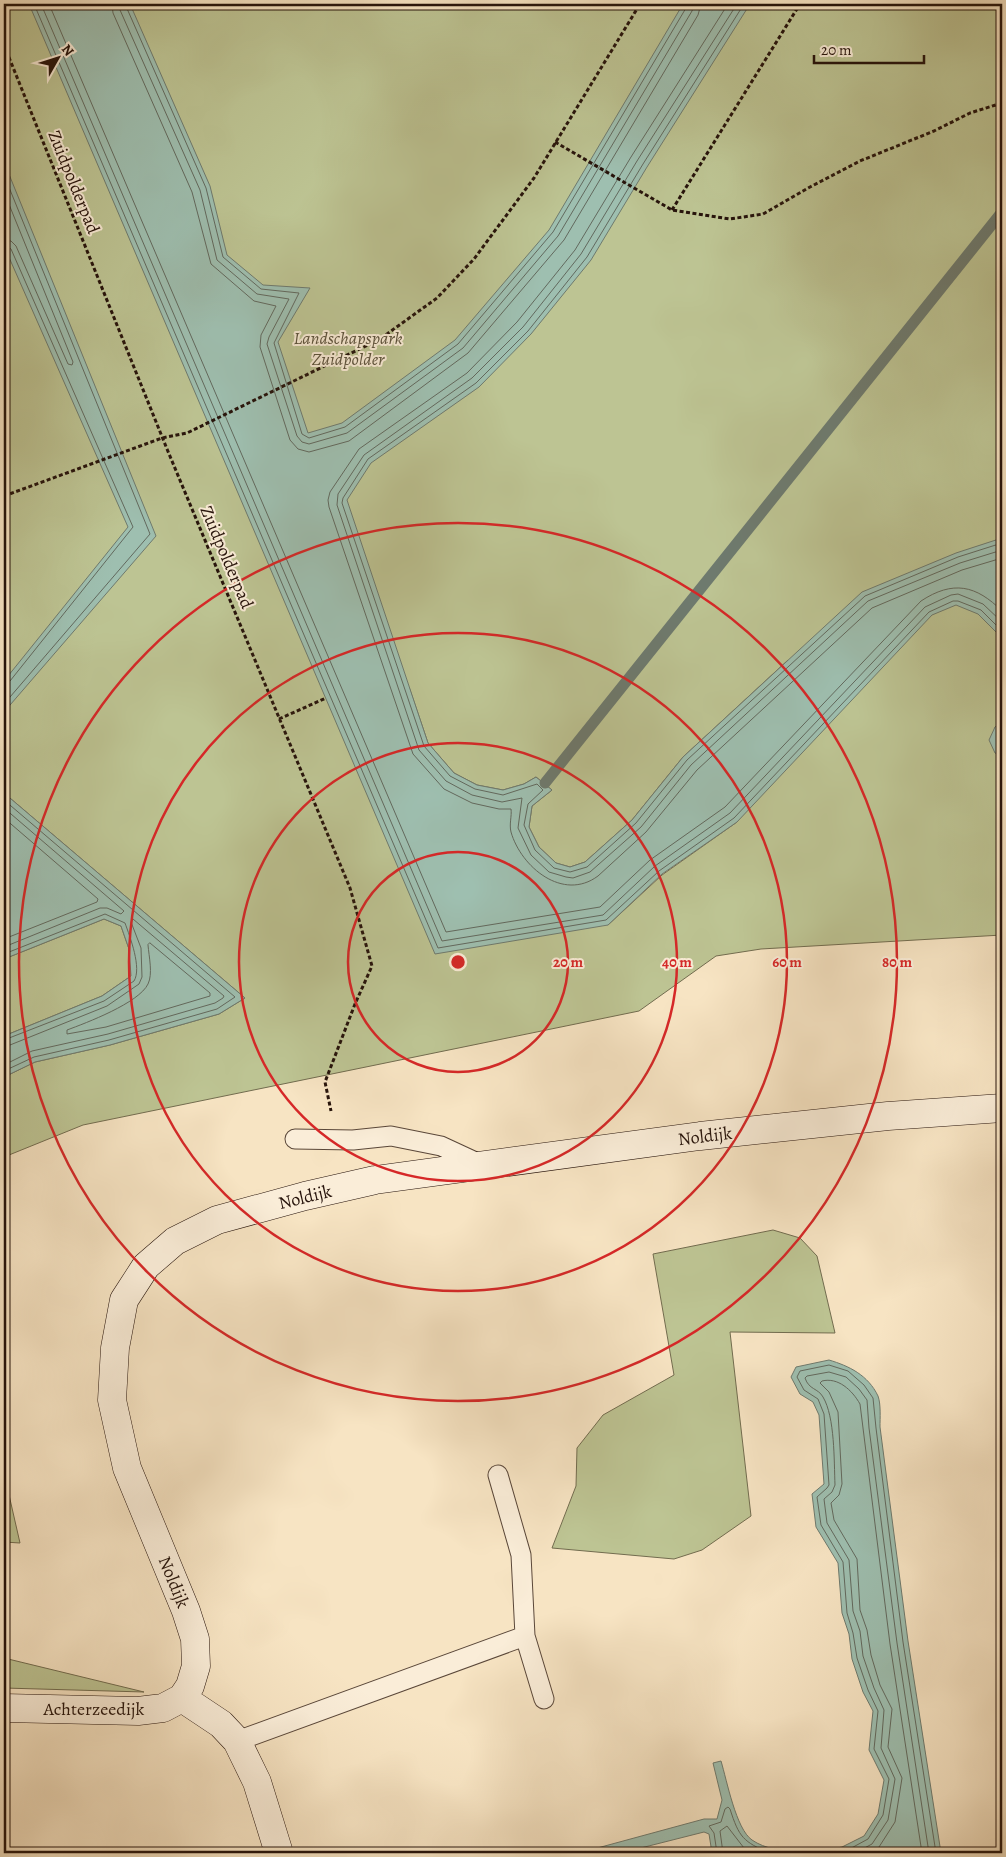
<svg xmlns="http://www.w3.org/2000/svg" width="1006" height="1857" viewBox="0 0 1006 1857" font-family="Alegreya,serif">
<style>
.green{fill:#bdc493;stroke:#726c4f;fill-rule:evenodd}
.water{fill:#9ebfb0;stroke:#6e7a6e}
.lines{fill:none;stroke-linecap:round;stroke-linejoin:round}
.shore{stroke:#62695e;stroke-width:1}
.stream{stroke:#6e7a6e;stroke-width:11}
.lane-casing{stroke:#5a4739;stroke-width:21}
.secondary-casing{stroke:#26130b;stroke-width:29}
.path{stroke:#26130b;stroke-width:3;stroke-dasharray:4 2.5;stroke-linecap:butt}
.lane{stroke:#faedd8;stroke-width:19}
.secondary{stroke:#faedd8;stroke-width:28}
.ring{fill:none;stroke:#d62828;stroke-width:2.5}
.labels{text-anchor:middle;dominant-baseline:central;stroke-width:4;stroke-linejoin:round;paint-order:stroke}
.street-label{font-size:18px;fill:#26130b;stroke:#faedd8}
.park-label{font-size:18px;font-style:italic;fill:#5b513b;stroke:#faedd8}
.centre{fill:#d62828;stroke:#faedd8;stroke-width:2.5}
.ring-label{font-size:15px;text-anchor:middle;font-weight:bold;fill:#d62828;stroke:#faedd8;stroke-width:4;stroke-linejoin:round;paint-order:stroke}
</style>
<rect width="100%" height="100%" fill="#f7e4c3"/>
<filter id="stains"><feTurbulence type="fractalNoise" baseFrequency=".004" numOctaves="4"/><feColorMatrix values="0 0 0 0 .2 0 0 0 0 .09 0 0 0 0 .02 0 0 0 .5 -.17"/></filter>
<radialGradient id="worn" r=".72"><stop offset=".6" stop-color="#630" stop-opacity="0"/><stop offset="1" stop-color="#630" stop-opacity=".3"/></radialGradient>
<path class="green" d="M 4,4 L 1002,4 L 1002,720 L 995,727 L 995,752 L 1002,756 L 1002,935 L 761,949 L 716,956 L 639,1011 L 83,1125 L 9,1155 L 4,1168 L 4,1077 L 35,1062 L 110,1045 L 219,1014 L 245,998 L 4,793 ZM 788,660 L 737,822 L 662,875 L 608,925 L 328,702 L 409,687 L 428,743 L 454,773 L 477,785 L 503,790 L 524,784 L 536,777 L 552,790 L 532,806 L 529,827 L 539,847 L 556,863 L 570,867 L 585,862 L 632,820 L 683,757 Z
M 104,919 L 121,926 L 129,949 L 131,976 L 102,996 L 4,1036 L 4,959 Z
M 773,1230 L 800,1238 L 817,1256 L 835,1333 L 730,1332 L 751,1516 L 702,1550 L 674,1559 L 552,1548 L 576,1486 L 577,1448 L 603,1415 L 674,1375 L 653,1254 Z
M 4,1473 L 20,1543 L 4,1542 Z
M 4,1658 L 144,1692 L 4,1688 Z"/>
<path class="water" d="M 29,4 L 130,4 L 210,186 L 227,255 L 263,285 L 310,288 L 278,342 L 308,433 L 342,423 L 455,340 L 549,230 L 683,4 L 750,4 L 647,167 L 591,260 L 531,334 L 479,387 L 371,463 L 347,500 L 428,743 L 454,773 L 477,785 L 503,790 L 524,784 L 536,777 L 552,790 L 532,806 L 529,827 L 539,847 L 556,863 L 570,867 L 585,862 L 632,820 L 683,757 L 862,592 L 956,553 L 1002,538 L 1002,638 L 978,614 L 956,605 L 932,615 L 737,822 L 662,874 L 608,925 L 435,954 Z
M 4,162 L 156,536 L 4,712 L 4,681 L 128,527 L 4,246 Z
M 1002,720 L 1002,756 L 995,753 L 989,740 L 995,727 Z
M 4,793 L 245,998 L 219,1014 L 110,1045 L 35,1062 L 4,1077 L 4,1036 L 102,996 L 131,976 L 129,949 L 121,926 L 104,919 L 4,959 Z
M 829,1360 C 849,1366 868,1375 878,1396 C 881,1404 880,1418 880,1427 L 908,1641 L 941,1853 L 811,1853 L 842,1847 L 864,1836 L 878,1814 L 884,1780 L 869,1750 L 873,1711 L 863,1692 L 852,1659 L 849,1634 L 842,1613 L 838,1563 L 816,1527 L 812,1494 L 824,1484 L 819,1415 L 813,1402 L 800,1394 L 791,1377 L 796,1367 Z
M 721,1761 C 727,1781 736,1829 752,1840 C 765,1849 783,1851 797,1853 L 712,1853 L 709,1834 L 704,1832 L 621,1853 L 579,1853 L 704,1819 L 717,1819 L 722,1800 L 713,1763 Z"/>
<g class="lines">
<path class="shore" d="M 34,4 L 438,948 L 606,920 L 659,871 L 734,818 L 929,612 L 953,601 L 958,601 L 981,610 L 1002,631
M 41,4 L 442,941 L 603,915 L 655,866 L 730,813 L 925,607 L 951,595 L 958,594 L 983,604 L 1002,622
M 49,4 L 446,932 L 600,907 L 650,860 L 725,807 L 921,601 C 953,580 976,585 1002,611
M 112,4 L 113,13 L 192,192 L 211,264 L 254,301 L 276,306 L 261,335 L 260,347 L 290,440 L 298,449 L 309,452 L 349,441 L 468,353 L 564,240 L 698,15 L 701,4
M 119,4 L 120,10 L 200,190 L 217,260 L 257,294 L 289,299 L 269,337 L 267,344 L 297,436 L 302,442 L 309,444 L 347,433 L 463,348 L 558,236 L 692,11 L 694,4
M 125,4 L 206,188 L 223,257 L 261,289 L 299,293 L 274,343 L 302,434 L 309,438 L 345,427 L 458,344 L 553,232 L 686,8 L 687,4
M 728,4 L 631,157 L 575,250 L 517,322 L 467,373 L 359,449 L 330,492 L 328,500 L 329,507 L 413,754 L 444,789 L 472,803 L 499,809 L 511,809 C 512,816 509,824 511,832 C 521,867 563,902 598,876 L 646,832 L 697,770 L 872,608 L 962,570 L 1002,558
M 737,4 L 637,161 L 581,254 L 523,327 L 472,378 L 364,455 L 338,494 L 337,505 L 419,750 L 446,781 L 472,795 L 502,802 L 522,798 L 518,828 L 531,855 L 549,872 L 566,877 L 573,878 L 590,872 L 641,827 L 691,765 L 868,601 L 960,563 L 1002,550
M 744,4 L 643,164 L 587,257 L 528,331 L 476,383 L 368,459 L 343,498 L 342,503 L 424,746 L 450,776 L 475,789 L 503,795 L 537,784 L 543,790 L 528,804 L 524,825 L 535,850 L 554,868 L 570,872 L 587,867 L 636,823 L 687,760 L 865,596 L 958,557 L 1002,543
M 4,175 L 150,534 L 4,704
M 4,192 L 73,362 L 72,365 L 68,364 L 16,246 L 11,241 L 4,240
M 4,246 L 8,247 L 11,249 L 133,527 L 10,681 L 4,683
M 4,800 L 235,997 L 217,1009 L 109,1040 L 34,1057 L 4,1071
M 4,808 L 124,911 L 121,914 L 107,908 L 100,908 L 4,947
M 4,818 L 98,899 L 97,902 L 4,939
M 150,943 L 210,993 L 210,996 L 106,1027 L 67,1034 L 67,1030 C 86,1023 139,1003 148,984 C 153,974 149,957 148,945 Z
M 4,954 L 105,914 L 125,923 C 130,937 142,968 134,981 L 104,1001 L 4,1040
M 4,1046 L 10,1045 L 107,1006 L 139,984 L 142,977 L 141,948 L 131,922 L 133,919 L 224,996 L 223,998 L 215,1003 L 108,1034 L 32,1051 L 4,1065
M 717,1853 L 714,1833 L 709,1826 L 721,1822 L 725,1809 L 728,1807 L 730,1809 C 739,1837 743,1842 770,1853
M 723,1853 L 720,1831 L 727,1826 L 744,1848 L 754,1853
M 837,1853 L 844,1852 L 868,1839 L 883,1815 L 889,1779 L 874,1749 L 878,1711 L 868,1690 L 857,1658 L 853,1633 L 847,1613 L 843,1562 L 821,1525 L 817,1497 L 827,1488 L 829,1485 L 824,1414 L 818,1399 L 804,1390 L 797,1377 L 800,1371 L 829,1365 L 848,1371 L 864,1385 L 873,1398 L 876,1428 L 903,1642 L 936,1853
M 855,1853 L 872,1844 L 888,1820 L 895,1779 L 881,1748 L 884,1710 L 874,1688 L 863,1656 L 860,1631 L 853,1611 L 849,1560 L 827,1523 L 824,1499 L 832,1492 L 835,1485 C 834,1461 835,1417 823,1397 C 818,1388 809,1390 805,1378 L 807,1376 L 829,1372 L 846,1377 L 859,1389 L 867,1400 L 869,1428 L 897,1643 L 929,1853
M 872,1853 L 879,1847 L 895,1822 L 902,1778 L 888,1747 L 892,1709 L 880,1685 L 871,1655 L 867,1630 L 860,1610 L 857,1559 L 834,1520 L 831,1503 L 839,1495 L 842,1484 L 838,1412 L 829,1392 L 820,1383 L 822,1381 C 838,1377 852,1390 860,1404 L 890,1644 L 922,1853"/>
<path class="stream" d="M 545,783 L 1002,212"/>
<defs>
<path id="lane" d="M 295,1139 L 353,1140 L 391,1136 L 441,1146 L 482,1165
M 498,1475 L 521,1555 L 525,1636 L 544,1699
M 237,1741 L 525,1636"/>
<path id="secondary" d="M 182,1698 L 190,1686 L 196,1666 L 195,1639 L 186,1611 L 127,1468 L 112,1400 L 115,1348 L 124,1300 L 146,1266 L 175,1241 L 217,1220 L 305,1196 L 375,1180 L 700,1136 L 888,1116 L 1002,1108
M 182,1698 L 221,1724 L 237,1741 L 257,1782 L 279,1853
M 4,1708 L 138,1711 L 163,1708 L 182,1698"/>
</defs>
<use href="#lane" class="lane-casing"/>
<use href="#secondary" class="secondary-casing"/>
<path class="path" d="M 4,45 L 167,449 L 350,888 L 372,966 L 355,1004 L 325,1082 L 331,1111
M 555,142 L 672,210 L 730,219 L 763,214 L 810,187 L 860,161 L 934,131 L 970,113 L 1002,103
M 672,210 L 800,4
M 4,496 L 162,438 L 187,433 L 380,339 L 437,298 L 474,259 L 534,178 L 640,4
M 279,719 L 326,698"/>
<use href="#lane" class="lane"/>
<use href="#secondary" class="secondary"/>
</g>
<g class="ring">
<circle cx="458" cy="962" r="110"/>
<circle cx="458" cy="962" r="219"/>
<circle cx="458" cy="962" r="329"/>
<circle cx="458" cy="962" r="439"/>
</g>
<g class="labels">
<g class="street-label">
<text transform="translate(74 182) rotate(68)">Zuidpolderpad</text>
<text transform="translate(227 557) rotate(67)">Zuidpolderpad</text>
<text transform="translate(705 1136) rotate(-7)">Noldijk</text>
<text transform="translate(305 1197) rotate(-14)">Noldijk</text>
<text transform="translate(174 1582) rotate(68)">Noldijk</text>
<text x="94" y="1709">Achterzeedijk</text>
</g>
<g class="park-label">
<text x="348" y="338">Landschapspark<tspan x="348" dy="21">Zuidpolder</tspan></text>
</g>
</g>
<circle cx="458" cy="962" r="8" class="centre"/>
<g class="ring-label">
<text x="568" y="967">20 m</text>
<text x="677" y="967">40 m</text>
<text x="787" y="967">60 m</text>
<text x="897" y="967">80 m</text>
</g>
<rect width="1006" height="1857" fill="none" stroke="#f7e4c3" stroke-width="20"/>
<rect x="5" y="5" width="996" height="1847" fill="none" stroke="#26130b" stroke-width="2.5"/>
<rect x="10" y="10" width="986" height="1837" fill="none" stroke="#26130b"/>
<g transform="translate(58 58) rotate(51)" stroke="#faedd8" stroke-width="4" paint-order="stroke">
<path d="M0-4L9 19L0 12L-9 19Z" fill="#26130b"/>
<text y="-8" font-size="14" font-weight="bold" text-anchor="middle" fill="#26130b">N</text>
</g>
<path d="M814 55v8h110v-8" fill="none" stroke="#26130b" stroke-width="2.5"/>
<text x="821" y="55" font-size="15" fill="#26130b" stroke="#faedd8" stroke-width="4" paint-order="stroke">20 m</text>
<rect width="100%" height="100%" filter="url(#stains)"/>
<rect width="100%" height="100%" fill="url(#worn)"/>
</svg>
